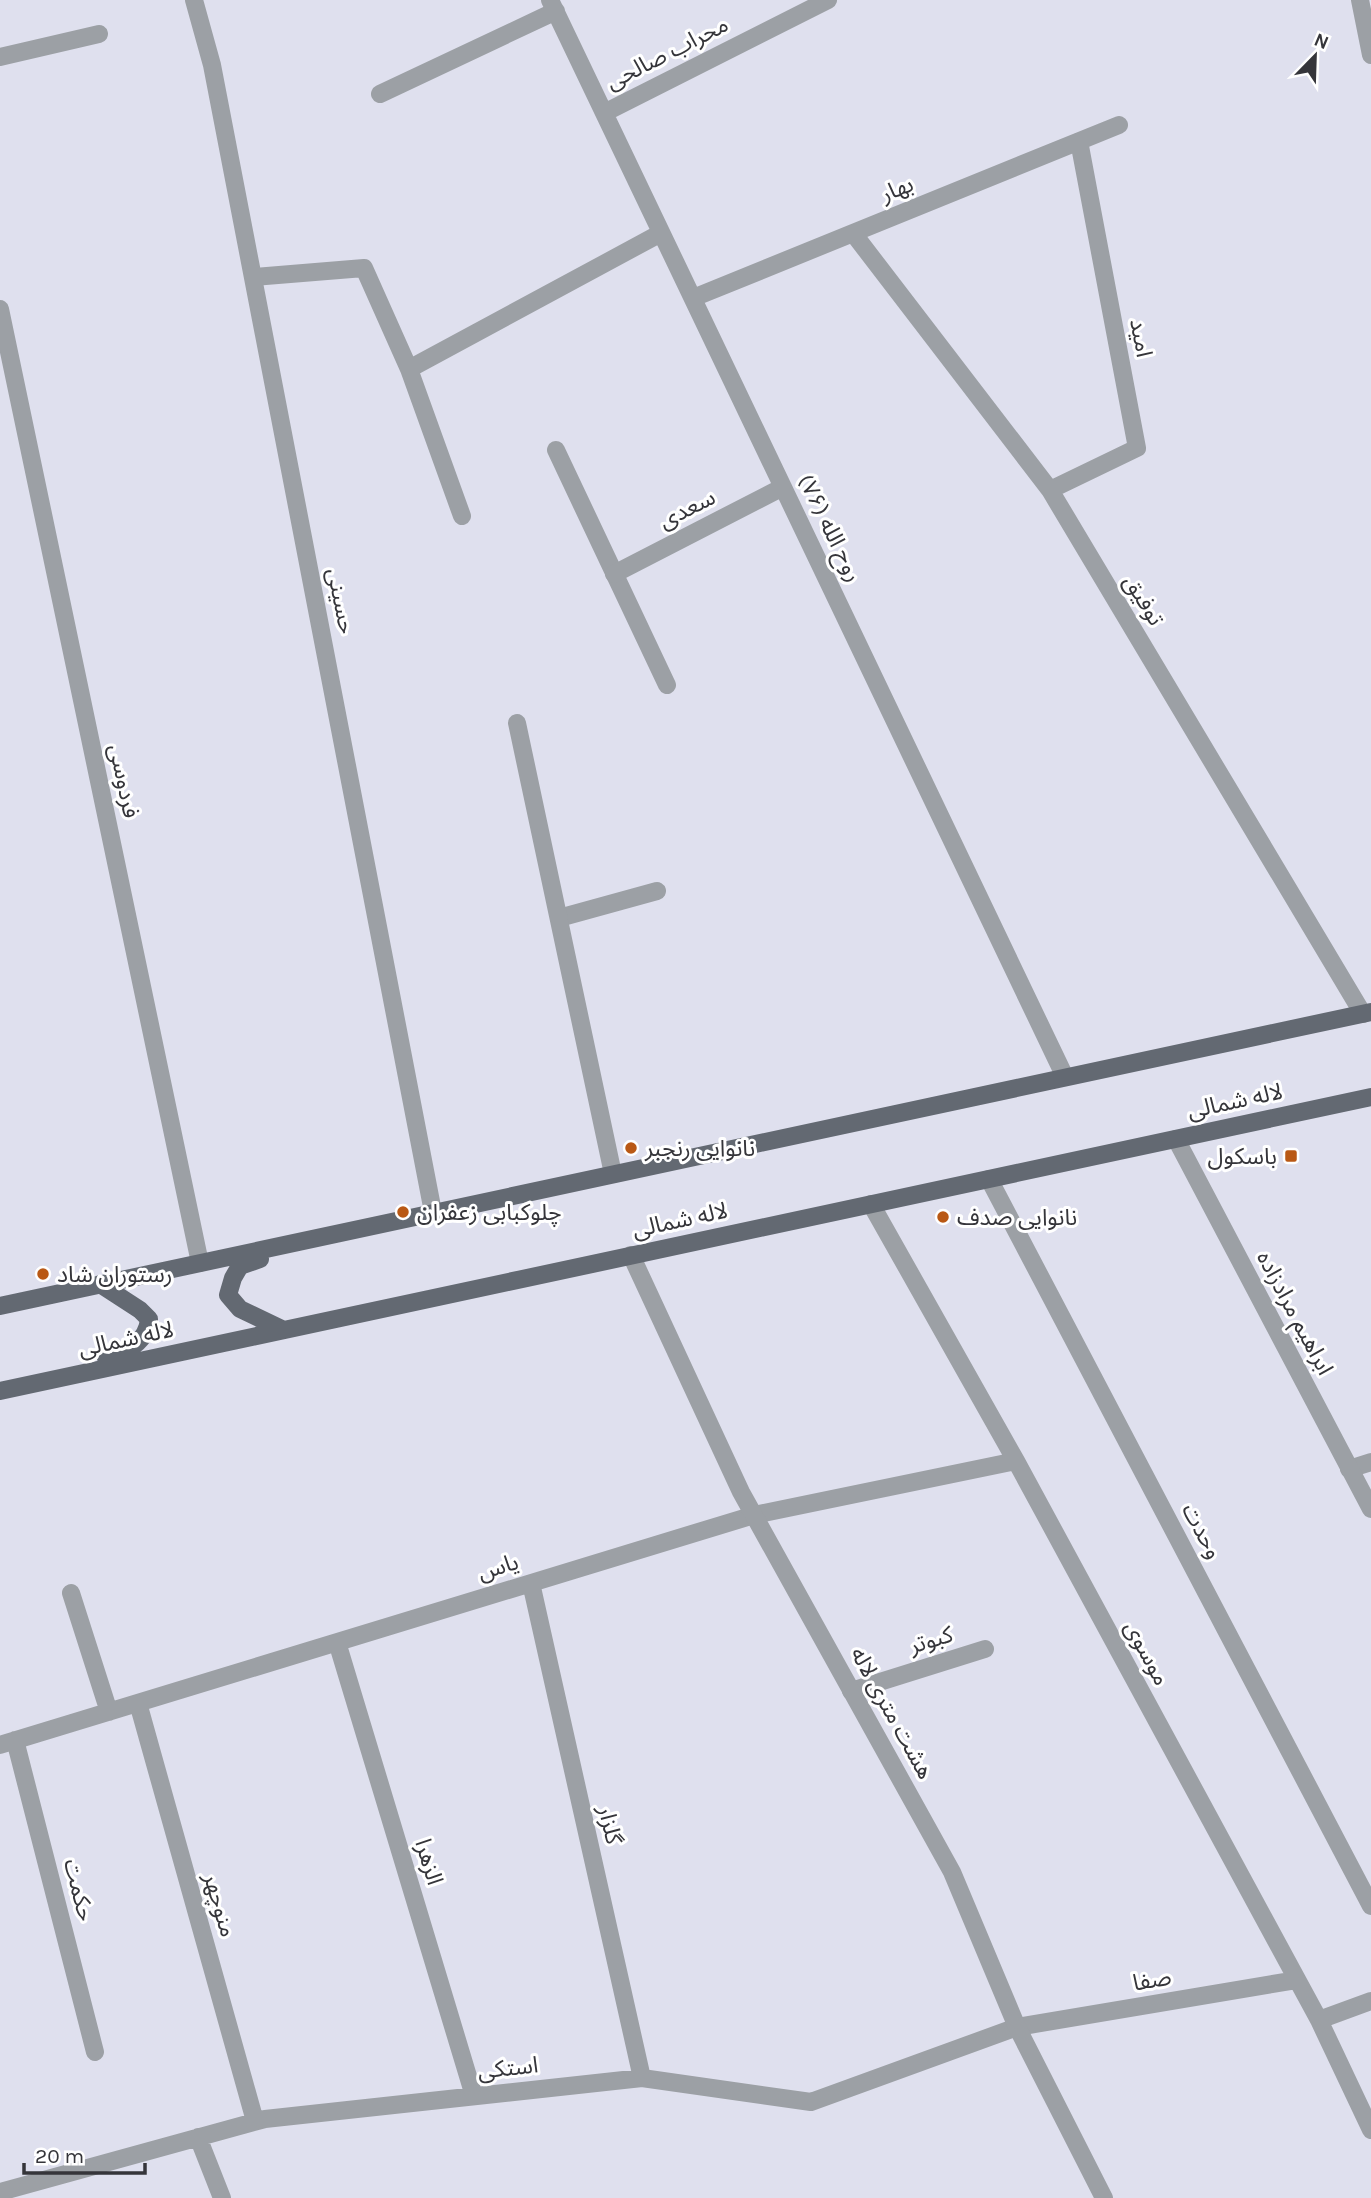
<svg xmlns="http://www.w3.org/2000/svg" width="1371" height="2198" viewBox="0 0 1371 2198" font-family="Karla,'Noto Sans Arabic',sans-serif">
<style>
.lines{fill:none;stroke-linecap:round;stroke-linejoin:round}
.service{stroke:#9ca0a5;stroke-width:18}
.minor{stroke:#9ca0a5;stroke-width:18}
.tertiary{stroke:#9ca0a5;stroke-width:18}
.primary{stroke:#636972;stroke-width:18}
.poi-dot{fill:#b95814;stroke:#fff;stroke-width:2.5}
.labels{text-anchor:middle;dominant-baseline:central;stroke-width:6;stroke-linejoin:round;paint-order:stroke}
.street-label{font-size:23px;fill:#35353a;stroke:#fff}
.poi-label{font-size:23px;fill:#35353a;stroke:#fff;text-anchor:start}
</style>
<rect width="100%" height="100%" fill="#dfe0ee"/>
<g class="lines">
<path class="service" d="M 0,57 L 99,34
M 556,450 L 667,685
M 559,918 L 657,891
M 1349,1469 L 1371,1462
M 851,1691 L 985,1649"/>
<path class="minor" d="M 194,0 L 212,65 L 433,1212
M 550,0 L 1065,1077
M 1360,0 L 1371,55
M 380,94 L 556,11
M 604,113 L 828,0
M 853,233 L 1050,490 L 1363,1014
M 253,277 L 364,268 L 409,369 L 462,516
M 693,298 L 1119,125
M 0,309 L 200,1263
M 409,369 L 661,233
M 1050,490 L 1137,448 L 1079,141
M 614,574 L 783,487
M 517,723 L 613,1174
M 1176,1139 L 1371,1509
M 989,1179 L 1371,1906
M 871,1204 L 1016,1461 L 1319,2020 L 1371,2130
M 531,1583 L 642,2078
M 71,1593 L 109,1712
M 337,1642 L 474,2096
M 138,1703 L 255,2121
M 15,1740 L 95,2052
M 0,1745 L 754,1515 L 1016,1461
M 1319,2020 L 1371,2001
M 198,2137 L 222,2198
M 0,2192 L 265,2119 L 642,2078 L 811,2102 L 1017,2027 L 1296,1980"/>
<path class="tertiary" d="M 631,1255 L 741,1492 L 952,1872 L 1017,2027 L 1104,2198"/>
<path class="primary" d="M 260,1259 L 240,1266 L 233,1278 L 228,1295 L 240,1309 L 284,1330
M 100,1284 L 140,1310 L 149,1319 C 147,1342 126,1353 106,1358
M 0,1306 L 1371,1012
M 0,1391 L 1371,1097"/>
</g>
<g class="poi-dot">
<circle cx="631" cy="1148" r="7"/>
<rect x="1284" y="1149" width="14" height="14" rx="3.5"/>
<circle cx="403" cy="1212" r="7"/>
<circle cx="943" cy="1217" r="7"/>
<circle cx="43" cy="1274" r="7"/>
</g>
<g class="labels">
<g class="street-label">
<text transform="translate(667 53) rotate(-27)">محراب صالحی</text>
<text transform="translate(897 189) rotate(-22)">بهار</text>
<text transform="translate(1141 338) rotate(79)">امید</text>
<text transform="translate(687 509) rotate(-27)">سعدی</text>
<text transform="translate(830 528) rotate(64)">روح الله (۷۶)</text>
<text transform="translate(1144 600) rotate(59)">توفیق</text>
<text transform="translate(341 601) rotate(79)">حسینی</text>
<text transform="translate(124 781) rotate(78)">فردوسی</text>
<text transform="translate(1235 1101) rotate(-12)">لاله شمالی</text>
<text transform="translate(680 1220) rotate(-12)">لاله شمالی</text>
<text transform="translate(1295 1313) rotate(62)">ابراهیم مرادزاده</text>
<text transform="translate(126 1339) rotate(-12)">لاله شمالی</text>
<text transform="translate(1202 1531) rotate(62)">وحدت</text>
<text transform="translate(498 1567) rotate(-17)">یاس</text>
<text transform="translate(931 1640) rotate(-17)">کبوتر</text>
<text transform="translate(1147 1653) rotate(62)">موسوی</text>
<text transform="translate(892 1713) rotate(61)">هشت متری لاله</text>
<text transform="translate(610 1825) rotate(77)">گلزار</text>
<text transform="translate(429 1862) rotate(73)">الزهرا</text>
<text transform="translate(79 1890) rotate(76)">حکمت</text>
<text transform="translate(220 1905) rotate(74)">منوچهر</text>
<text transform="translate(1152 1980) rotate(-10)">صفا</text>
<text transform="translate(508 2068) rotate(-6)">استکی</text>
</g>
<g class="poi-label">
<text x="645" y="1148">نانوایی رنجبر</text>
<text x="1277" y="1156" text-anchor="end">باسکول</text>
<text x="417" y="1212">چلوکبابی زعفران</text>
<text x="957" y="1217">نانوایی صدف</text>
<text x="57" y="1274">رستوران شاد</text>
</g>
</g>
<g transform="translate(1315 56) rotate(23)" stroke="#ffffff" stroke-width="5" paint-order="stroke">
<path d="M0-5L12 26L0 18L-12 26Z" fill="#35353a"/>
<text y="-10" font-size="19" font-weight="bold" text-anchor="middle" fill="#35353a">N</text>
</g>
<path d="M24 2163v10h121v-10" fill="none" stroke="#35353a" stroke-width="3.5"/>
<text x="35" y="2163" font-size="21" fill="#35353a" stroke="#ffffff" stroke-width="5" paint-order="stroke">20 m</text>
</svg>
